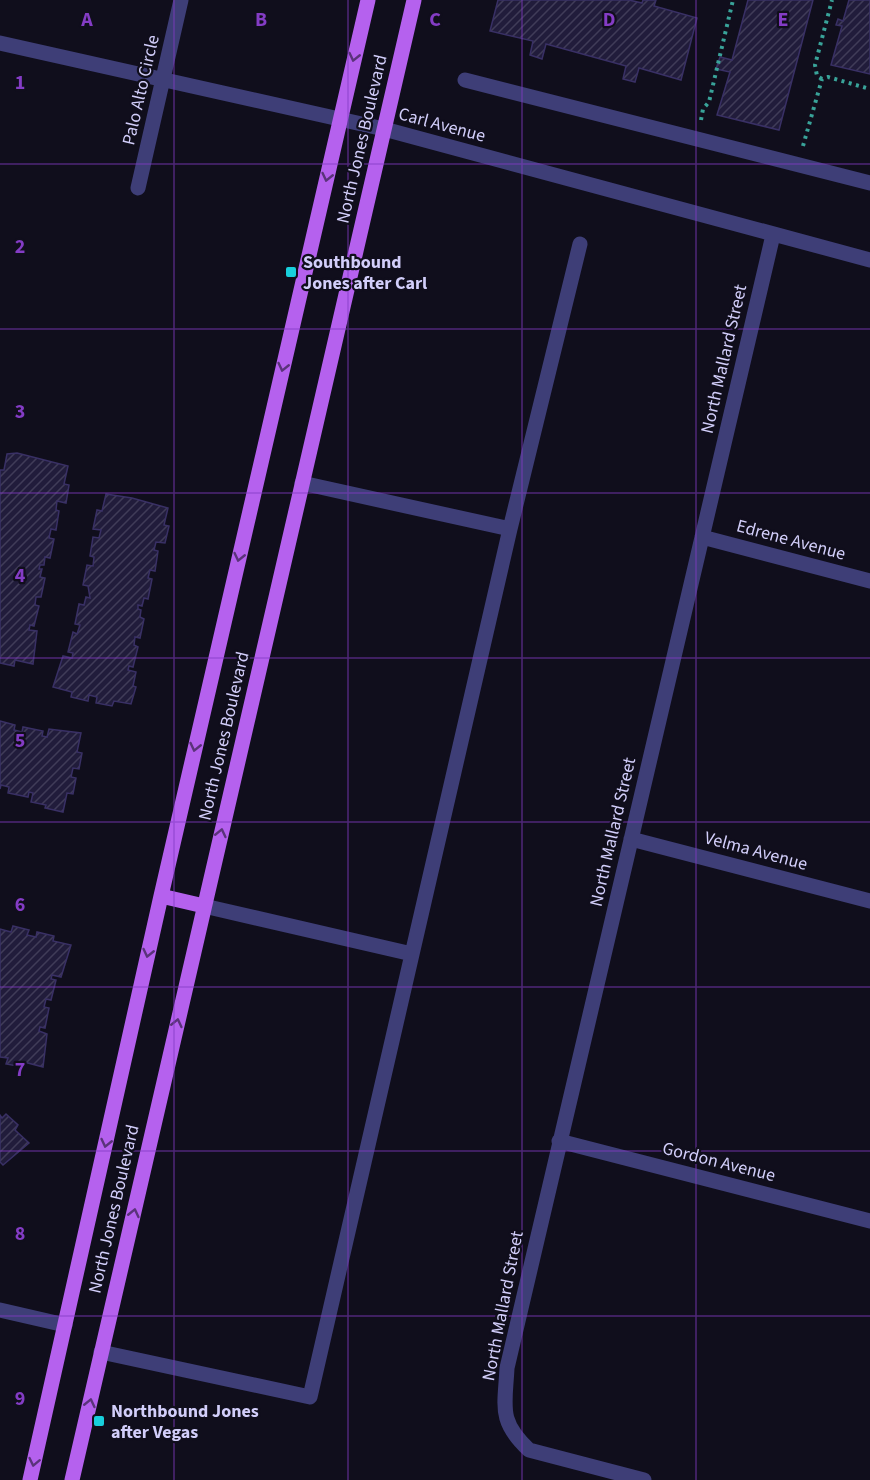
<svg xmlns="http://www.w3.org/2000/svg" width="870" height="1480" viewBox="0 0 870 1480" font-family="'Source Sans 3',sans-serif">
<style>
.building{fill:url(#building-hatch);stroke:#393065;stroke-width:1.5}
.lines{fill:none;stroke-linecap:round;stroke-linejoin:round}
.path{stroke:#39a399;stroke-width:4;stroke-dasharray:3 4.5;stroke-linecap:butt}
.minor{stroke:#3e3e77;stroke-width:15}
.major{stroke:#b561ee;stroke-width:15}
.oneway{stroke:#5a337a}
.grid{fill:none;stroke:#843cc5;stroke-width:1.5;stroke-opacity:0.55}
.poi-dot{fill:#18cfdc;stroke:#100e1c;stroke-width:2}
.labels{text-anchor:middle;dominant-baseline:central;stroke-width:4.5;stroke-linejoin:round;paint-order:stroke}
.street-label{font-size:18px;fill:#d2cefa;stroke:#100e1c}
.poi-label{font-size:18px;font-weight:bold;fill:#d2cefa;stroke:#100e1c;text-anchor:start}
.grid-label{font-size:20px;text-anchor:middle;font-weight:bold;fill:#843cc5;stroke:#100e1c;stroke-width:4.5;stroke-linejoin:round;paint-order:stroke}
</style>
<defs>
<pattern id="building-hatch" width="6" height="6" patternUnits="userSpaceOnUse" patternTransform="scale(1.5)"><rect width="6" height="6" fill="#211c3b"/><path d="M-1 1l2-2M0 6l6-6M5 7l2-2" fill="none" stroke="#403c58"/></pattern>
</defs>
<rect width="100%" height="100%" fill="#100e1c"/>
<path class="building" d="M 498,0 L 629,0 L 642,3 L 643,0 L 656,0 L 654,6 L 697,18 L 681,80 L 639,68 L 635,82 L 623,79 L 626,66 L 546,44 L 542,59 L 530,55 L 533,41 L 490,31 Z
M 748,0 L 813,0 L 779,130 L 717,115 L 730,72 L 716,69 L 720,57 L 732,60 Z
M 849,0 L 870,0 L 870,74 L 831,65 L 842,26 L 836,25 L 838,19 L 843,21 Z
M 17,453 L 68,466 L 64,484 L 69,485 L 66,503 L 57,501 L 56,510 L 59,511 L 56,530 L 51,529 L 49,538 L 54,539 L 50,558 L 45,557 L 44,565 L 40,565 L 39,569 L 42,569 L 40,577 L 45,578 L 41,597 L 36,597 L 35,605 L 39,606 L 34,626 L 30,625 L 29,630 L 37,631 L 33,664 L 15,660 L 14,666 L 0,663 L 0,470 L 4,470 L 7,454 Z
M 106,494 L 132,498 L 168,508 L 164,525 L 169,526 L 165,543 L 156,542 L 154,550 L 158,551 L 155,571 L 150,570 L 148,578 L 152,579 L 148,599 L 144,598 L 142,606 L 138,605 L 138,609 L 141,610 L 140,617 L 144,619 L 140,638 L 135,637 L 134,645 L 138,647 L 133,667 L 129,666 L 128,670 L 136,672 L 133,686 L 136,687 L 131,704 L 114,701 L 112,706 L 96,703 L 97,697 L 89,695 L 88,701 L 71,697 L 72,692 L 53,687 L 63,656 L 72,658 L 73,653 L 68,652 L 73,632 L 77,634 L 80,625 L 75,624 L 79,604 L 84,605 L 86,597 L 90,598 L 88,586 L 83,585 L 87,565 L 93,566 L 94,557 L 90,556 L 93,537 L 99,538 L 101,530 L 93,529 L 97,510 L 102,511 Z
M 0,721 L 15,725 L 14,730 L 22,732 L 23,727 L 43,731 L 42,736 L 47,737 L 49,729 L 81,733 L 77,752 L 82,753 L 79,769 L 73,768 L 71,777 L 76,778 L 73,794 L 67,793 L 63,812 L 45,808 L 46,805 L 31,802 L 33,793 L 29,792 L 28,797 L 8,793 L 9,787 L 1,785 L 0,789 Z
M 13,926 L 29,930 L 27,935 L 36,937 L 37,932 L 54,936 L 53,941 L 71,945 L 61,977 L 52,975 L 51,979 L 56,980 L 51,1000 L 46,999 L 44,1007 L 49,1008 L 45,1028 L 40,1027 L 39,1031 L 47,1034 L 43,1067 L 24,1062 L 23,1067 L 6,1064 L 8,1058 L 0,1057 L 0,929 L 11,932 Z
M 6,1114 L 18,1125 L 15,1130 L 29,1143 L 3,1165 L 0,1162 L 0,1115 L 2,1118 Z"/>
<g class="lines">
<path class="path" d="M 822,79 L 817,76 L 815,65 L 832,0
M 701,120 L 703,109 L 709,102 L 733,0
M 803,146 L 822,79 L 828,77 L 870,89"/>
<path class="minor" d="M 0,43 L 384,129 L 870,260
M 465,80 L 870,183
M 138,188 L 181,0
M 302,483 L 510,529
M 702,537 L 870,581
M 631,839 L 870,901
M 204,906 L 412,954
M 559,1141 L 870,1221
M 0,1310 L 65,1325
M 101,1352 L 310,1397 L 510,529 L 580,244
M 644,1480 L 529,1450 C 498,1421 505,1407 507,1368 L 773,235"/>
<path class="major" d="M 161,896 L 204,906
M 30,1480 L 161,896 L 368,0
M 72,1480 L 414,0"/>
</g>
<defs><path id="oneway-chevron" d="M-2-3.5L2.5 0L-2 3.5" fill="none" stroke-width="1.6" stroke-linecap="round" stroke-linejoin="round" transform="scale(1.5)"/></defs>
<g class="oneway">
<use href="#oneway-chevron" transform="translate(354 57) rotate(103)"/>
<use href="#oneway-chevron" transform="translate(327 177) rotate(103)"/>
<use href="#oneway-chevron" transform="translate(283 367) rotate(103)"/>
<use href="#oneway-chevron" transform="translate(239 557) rotate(103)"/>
<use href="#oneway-chevron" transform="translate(195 747) rotate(103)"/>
<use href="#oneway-chevron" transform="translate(221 833) rotate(-77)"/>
<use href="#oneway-chevron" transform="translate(148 953) rotate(103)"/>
<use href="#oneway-chevron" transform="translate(177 1023) rotate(-77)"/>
<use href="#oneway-chevron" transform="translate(106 1143) rotate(103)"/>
<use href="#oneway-chevron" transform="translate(134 1213) rotate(-77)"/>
<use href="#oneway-chevron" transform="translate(90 1403) rotate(-77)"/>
<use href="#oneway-chevron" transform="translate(34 1462) rotate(102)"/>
</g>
<path class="grid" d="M 174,0 L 174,1480M 348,0 L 348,1480M 522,0 L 522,1480M 696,0 L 696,1480M 0,164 L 870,164M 0,329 L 870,329M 0,493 L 870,493M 0,658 L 870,658M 0,822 L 870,822M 0,987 L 870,987M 0,1151 L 870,1151M 0,1316 L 870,1316"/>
<g class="poi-dot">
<rect x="285" y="266" width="12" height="12" rx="3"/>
<rect x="93" y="1415" width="12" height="12" rx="3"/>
</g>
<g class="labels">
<g class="street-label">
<text transform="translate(141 90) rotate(-77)">Palo Alto Circle</text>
<text transform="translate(442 125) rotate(15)">Carl Avenue</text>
<text transform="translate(362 139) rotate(-77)">North Jones Boulevard</text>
<text transform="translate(724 359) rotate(-77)">North Mallard Street</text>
<text transform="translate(791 540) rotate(15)">Edrene Avenue</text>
<text transform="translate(224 736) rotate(-77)">North Jones Boulevard</text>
<text transform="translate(613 832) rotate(-77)">North Mallard Street</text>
<text transform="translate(756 851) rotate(15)">Velma Avenue</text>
<text transform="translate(719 1162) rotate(14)">Gordon Avenue</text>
<text transform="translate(114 1209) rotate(-77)">North Jones Boulevard</text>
<text transform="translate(503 1306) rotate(-79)">North Mallard Street</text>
</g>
<g class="poi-label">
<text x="303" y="262">Southbound<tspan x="303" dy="21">Jones after Carl</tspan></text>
<text x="111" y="1411">Northbound Jones<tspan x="111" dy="21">after Vegas</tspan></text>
</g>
</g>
<g class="grid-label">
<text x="87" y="26">A</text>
<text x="261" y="26">B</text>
<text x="435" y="26">C</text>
<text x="609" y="26">D</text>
<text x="783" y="26">E</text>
<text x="20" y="89">1</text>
<text x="20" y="253">2</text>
<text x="20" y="418">3</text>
<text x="20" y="582">4</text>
<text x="20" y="747">5</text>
<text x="20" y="911">6</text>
<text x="20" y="1076">7</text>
<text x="20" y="1240">8</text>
<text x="20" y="1405">9</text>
</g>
</svg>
